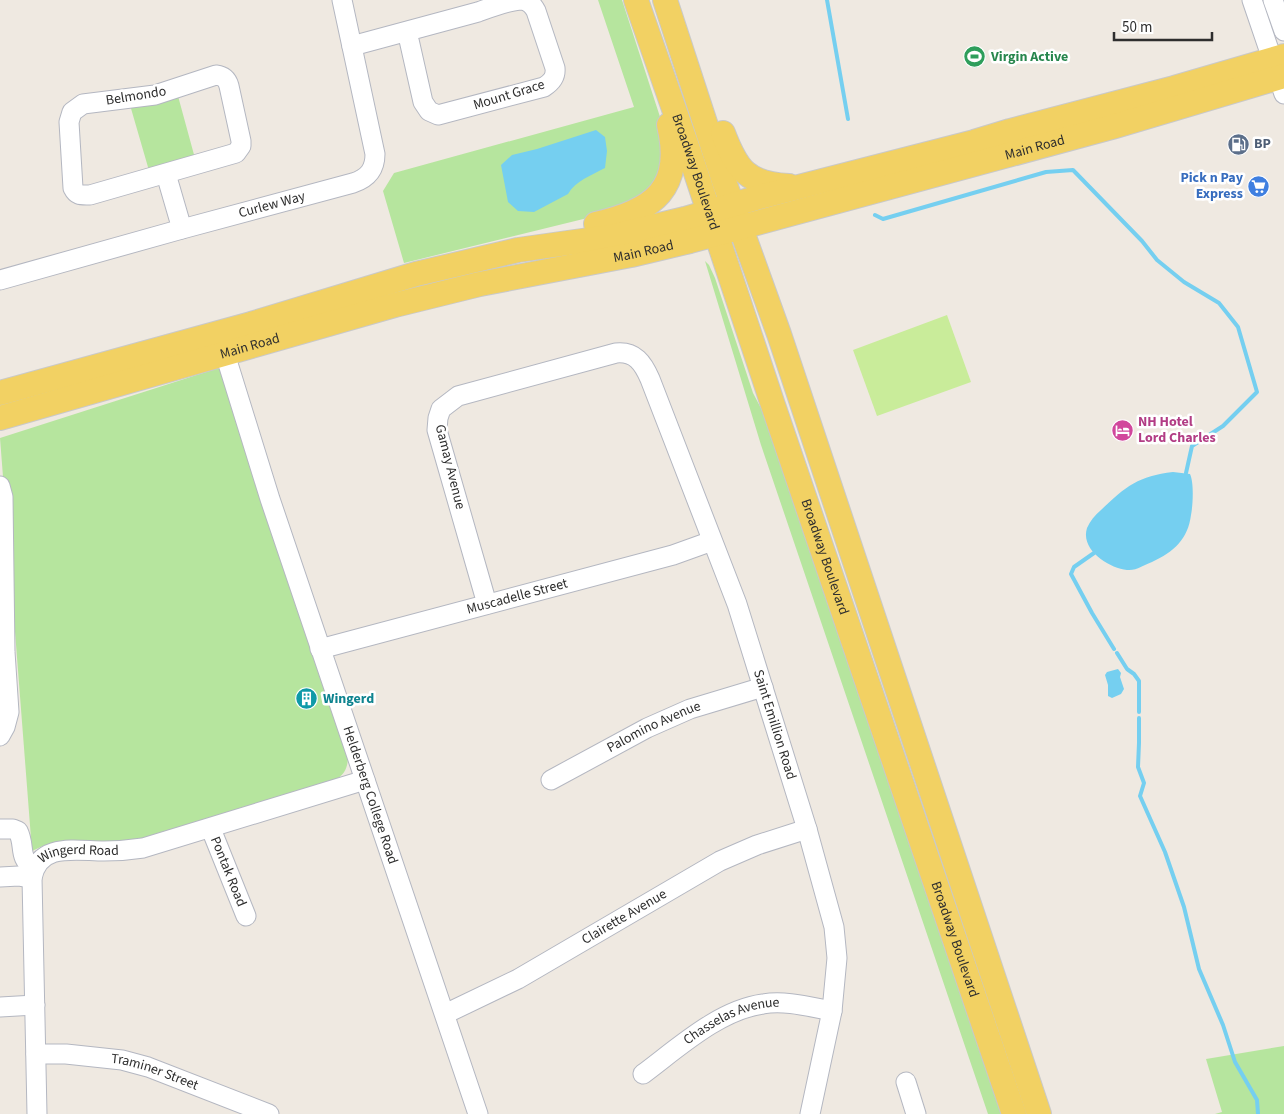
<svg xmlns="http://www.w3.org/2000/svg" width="1284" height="1114" viewBox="0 0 1284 1114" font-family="'Source Sans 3',sans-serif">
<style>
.green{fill:#b6e59e}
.pitch{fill:#c9ec9a}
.water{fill:#75cff0}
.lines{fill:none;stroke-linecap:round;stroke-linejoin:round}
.stream{stroke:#75cff0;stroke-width:4}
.minor-casing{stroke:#b4b7c1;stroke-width:21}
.major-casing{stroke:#c9c9c9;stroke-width:26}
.minor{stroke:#fff;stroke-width:19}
.major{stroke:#f2d163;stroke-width:24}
.labels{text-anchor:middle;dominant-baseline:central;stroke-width:5;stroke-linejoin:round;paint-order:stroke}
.leisure-label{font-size:14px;font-weight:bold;fill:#27864d;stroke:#fff;text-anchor:start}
.street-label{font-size:14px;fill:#2e2e2e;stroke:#fff}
.service-label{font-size:14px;font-weight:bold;fill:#4e5e75;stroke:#fff;text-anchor:start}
.shop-label{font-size:14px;font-weight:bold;fill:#366cbe;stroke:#fff;text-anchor:end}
.hotel-label{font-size:14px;font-weight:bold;fill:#b23c85;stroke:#fff;text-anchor:start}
.culture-label{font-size:14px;font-weight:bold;fill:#0d838f;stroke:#fff;text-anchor:start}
</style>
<rect width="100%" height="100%" fill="#efe9e1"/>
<path class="green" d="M 598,0 L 622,0 L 662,123 L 665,140 L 657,184 L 620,210 L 404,263 L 383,191 L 394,173 L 634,107 Z
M 178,96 L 196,162 L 150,174 L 130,105 Z
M 705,261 L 709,265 L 715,278 L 753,393 L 764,414 L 1002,1114 L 988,1114 L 761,445 Z
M 228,365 L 348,759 C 347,769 344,775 335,780 L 136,840 L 93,844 L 45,845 L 32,851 L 0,438 Z
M 1284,1046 L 1284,1114 L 1215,1114 L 1222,1112 L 1206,1059 Z"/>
<path class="pitch" d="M 947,315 L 971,382 L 877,416 L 853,350 Z"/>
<path class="water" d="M 596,130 L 605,137 L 607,151 L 605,168 C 592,175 575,181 568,194 L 534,212 L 518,211 L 508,202 L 501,165 L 512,155 L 537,149 Z
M 1173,472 L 1190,474 C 1194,482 1193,505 1191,515 C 1188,539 1174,552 1152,562 C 1143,565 1137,571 1127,570 C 1109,568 1080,550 1087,528 C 1090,521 1095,515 1101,510 C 1126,486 1139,476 1173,472 Z
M 1118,669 L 1121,673 L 1120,677 L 1124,689 L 1121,694 L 1112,698 L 1108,696 L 1108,685 L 1105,675 L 1107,672 Z"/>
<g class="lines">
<path class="stream" d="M 827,0 L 848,119
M 875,215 L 883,219 L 1046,172 L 1073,170 L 1142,241 L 1157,260 L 1184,282 L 1219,303 L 1238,327 L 1257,392 L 1223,426 L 1192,446 L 1186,473
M 1094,553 L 1074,567 L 1071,574 L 1092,613 L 1114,649
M 1117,653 L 1127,669 L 1134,674 L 1139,681 L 1139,712
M 1139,718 L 1139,743 L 1138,767 L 1144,783 L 1140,796 L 1165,852 L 1184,907 L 1199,969 L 1223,1025 L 1235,1062 L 1257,1100 L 1258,1114"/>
<defs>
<g id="minor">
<path d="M 1252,0 L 1284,94"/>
<path d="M 1273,0 L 1284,31"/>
<path d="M 352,46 C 394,35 436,23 478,12 C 489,8 510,0 522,0 C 529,1 533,5 536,11 L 555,68 C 556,77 552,82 544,87 L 438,115 L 429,111 L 423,102 L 407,31"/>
<path d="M 216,75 C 224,76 227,79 229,86 L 241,141 L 241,146 L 236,153 L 90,195 C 81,195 77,196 73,188 L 69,122 L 72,112 L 83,104 L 155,95 Z"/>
<path d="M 166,174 L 182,229"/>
<path id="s1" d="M 0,280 L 182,229 L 353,183 C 368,178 375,170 375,154 L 342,0"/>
<path id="s2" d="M 221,341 L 270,499 L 478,1114"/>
<path d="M 0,486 L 3,497 L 5,652 L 9,712 L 5,727 L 0,736"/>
<path id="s3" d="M 487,604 L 437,430 L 438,418 L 441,409 L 458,396 L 616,353 C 635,351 643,363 650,379 L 737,604 L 807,829 L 834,927 L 837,958 L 832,1011 L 810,1114"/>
<path id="s4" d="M 320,649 L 673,555 L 712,541"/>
<path id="s5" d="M 551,780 L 647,728 L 690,709 L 763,687"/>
<path d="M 0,829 L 13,829 L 18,831 C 26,847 17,856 34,869"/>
<path id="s6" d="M 211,829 L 246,916"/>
<path d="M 0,877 L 19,876 L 32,878"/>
<path d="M 0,1007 L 35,1005"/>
<path id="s7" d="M 445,1014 L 518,979 L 720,861 L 757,845 L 807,829"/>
<path id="s8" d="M 36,1054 L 66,1054 L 122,1060 L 148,1067 L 269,1114"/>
<path id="s9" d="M 643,1074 C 678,1048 719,1010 763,1004 C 785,1000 810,1007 832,1011"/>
<path d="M 906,1082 L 916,1114"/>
<path id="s10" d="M 37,1114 L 32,878 C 39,842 76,851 104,851 C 117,851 130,850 143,848 L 365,780"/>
</g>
<g id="major">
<path id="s11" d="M 636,0 L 690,155 L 773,405 L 1014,1114"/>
<path d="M 665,0 L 725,184 L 779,334 L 1039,1114"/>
<path d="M 723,133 C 737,170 747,184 789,186"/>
<path d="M 596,224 C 654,211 684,188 669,125"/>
<path d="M 0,393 L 251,324 L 416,274 L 518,250 L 610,237 L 685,219 L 756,198 L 974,142 L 1010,131 L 1174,88 L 1284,56"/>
<path id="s12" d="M 0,418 L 395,305 L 480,284 L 631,255 L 690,241 L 1112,127 L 1284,76"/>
</g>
</defs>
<use href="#minor" class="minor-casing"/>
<use href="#major" class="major-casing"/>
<use href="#minor" class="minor"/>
<use href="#major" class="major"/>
</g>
<defs>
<symbol id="stadium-disc" viewBox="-11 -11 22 22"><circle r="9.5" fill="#2e9e5b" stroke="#fff"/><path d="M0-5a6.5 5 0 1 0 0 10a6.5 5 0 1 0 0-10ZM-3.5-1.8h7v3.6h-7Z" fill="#fff"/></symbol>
<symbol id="fuel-disc" viewBox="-11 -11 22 22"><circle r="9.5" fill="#5c6f8a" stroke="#fff"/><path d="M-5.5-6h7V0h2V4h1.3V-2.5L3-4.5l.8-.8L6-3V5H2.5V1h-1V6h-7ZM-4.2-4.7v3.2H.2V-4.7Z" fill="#fff"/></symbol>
<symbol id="supermarket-disc" viewBox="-11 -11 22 22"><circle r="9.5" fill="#3f7fe0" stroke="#fff"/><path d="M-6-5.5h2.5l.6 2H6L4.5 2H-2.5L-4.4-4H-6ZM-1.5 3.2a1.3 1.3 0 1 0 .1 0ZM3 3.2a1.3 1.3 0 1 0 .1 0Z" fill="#fff"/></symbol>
<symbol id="hotel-disc" viewBox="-11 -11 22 22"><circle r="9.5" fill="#d1479c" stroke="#fff"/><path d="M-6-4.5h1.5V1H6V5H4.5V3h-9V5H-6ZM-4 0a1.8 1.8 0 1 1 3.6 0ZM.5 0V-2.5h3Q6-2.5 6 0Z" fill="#fff"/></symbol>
<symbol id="building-disc" viewBox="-11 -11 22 22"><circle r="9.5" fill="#0f9aa8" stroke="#fff"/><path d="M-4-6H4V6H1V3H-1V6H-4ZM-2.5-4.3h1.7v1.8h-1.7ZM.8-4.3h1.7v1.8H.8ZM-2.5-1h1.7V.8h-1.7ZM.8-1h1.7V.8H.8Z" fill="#fff"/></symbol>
</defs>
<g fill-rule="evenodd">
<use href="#stadium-disc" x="962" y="44" width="25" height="25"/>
<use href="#fuel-disc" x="1226" y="132" width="25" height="25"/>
<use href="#supermarket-disc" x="1246" y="174" width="25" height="25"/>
<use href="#hotel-disc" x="1110" y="418" width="25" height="25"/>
<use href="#building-disc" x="294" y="686" width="25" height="25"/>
</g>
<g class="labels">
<g class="leisure-label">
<text x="991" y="57">Virgin Active</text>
</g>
<g class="street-label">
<text transform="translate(509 95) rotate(-17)">Mount Grace</text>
<text transform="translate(136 96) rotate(-9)">Belmondo</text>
<text stroke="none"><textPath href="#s12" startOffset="1070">Main Road</textPath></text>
<text stroke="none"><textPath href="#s11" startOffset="182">Broadway Boulevard</textPath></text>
<text stroke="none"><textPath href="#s1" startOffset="282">Curlew Way</textPath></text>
<text stroke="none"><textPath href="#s12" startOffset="665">Main Road</textPath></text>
<text stroke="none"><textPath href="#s12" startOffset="260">Main Road</textPath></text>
<text transform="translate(450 467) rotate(76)">Gamay Avenue</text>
<text stroke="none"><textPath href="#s11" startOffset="588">Broadway Boulevard</textPath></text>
<text stroke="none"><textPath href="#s4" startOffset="204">Muscadelle Street</textPath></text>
<text stroke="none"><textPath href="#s3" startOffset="802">Saint Emillion Road</textPath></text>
<text stroke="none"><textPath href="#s5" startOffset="116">Palomino Avenue</textPath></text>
<text stroke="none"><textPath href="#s2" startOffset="478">Helderberg College Road</textPath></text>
<text stroke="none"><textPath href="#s10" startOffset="296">Wingerd Road</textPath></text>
<text stroke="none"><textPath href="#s6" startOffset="46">Pontak Road</textPath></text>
<text stroke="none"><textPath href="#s7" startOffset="204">Clairette Avenue</textPath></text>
<text stroke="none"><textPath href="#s11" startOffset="992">Broadway Boulevard</textPath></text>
<text stroke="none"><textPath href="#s9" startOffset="105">Chasselas Avenue</textPath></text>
<text stroke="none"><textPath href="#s8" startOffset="121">Traminer Street</textPath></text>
</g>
<g class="service-label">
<text x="1254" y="144">BP</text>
</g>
<g class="shop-label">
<text x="1243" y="178">Pick n Pay<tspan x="1243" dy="16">Express</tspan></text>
</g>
<g class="hotel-label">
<text x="1138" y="422">NH Hotel<tspan x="1138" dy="16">Lord Charles</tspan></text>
</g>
<g class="culture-label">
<text x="323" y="699">Wingerd</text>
</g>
</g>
<path d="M1114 32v8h98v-8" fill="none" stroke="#2e2e2e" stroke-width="2.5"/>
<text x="1122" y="32" font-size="15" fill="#2e2e2e" stroke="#ffffff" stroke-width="4" paint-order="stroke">50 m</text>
</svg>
